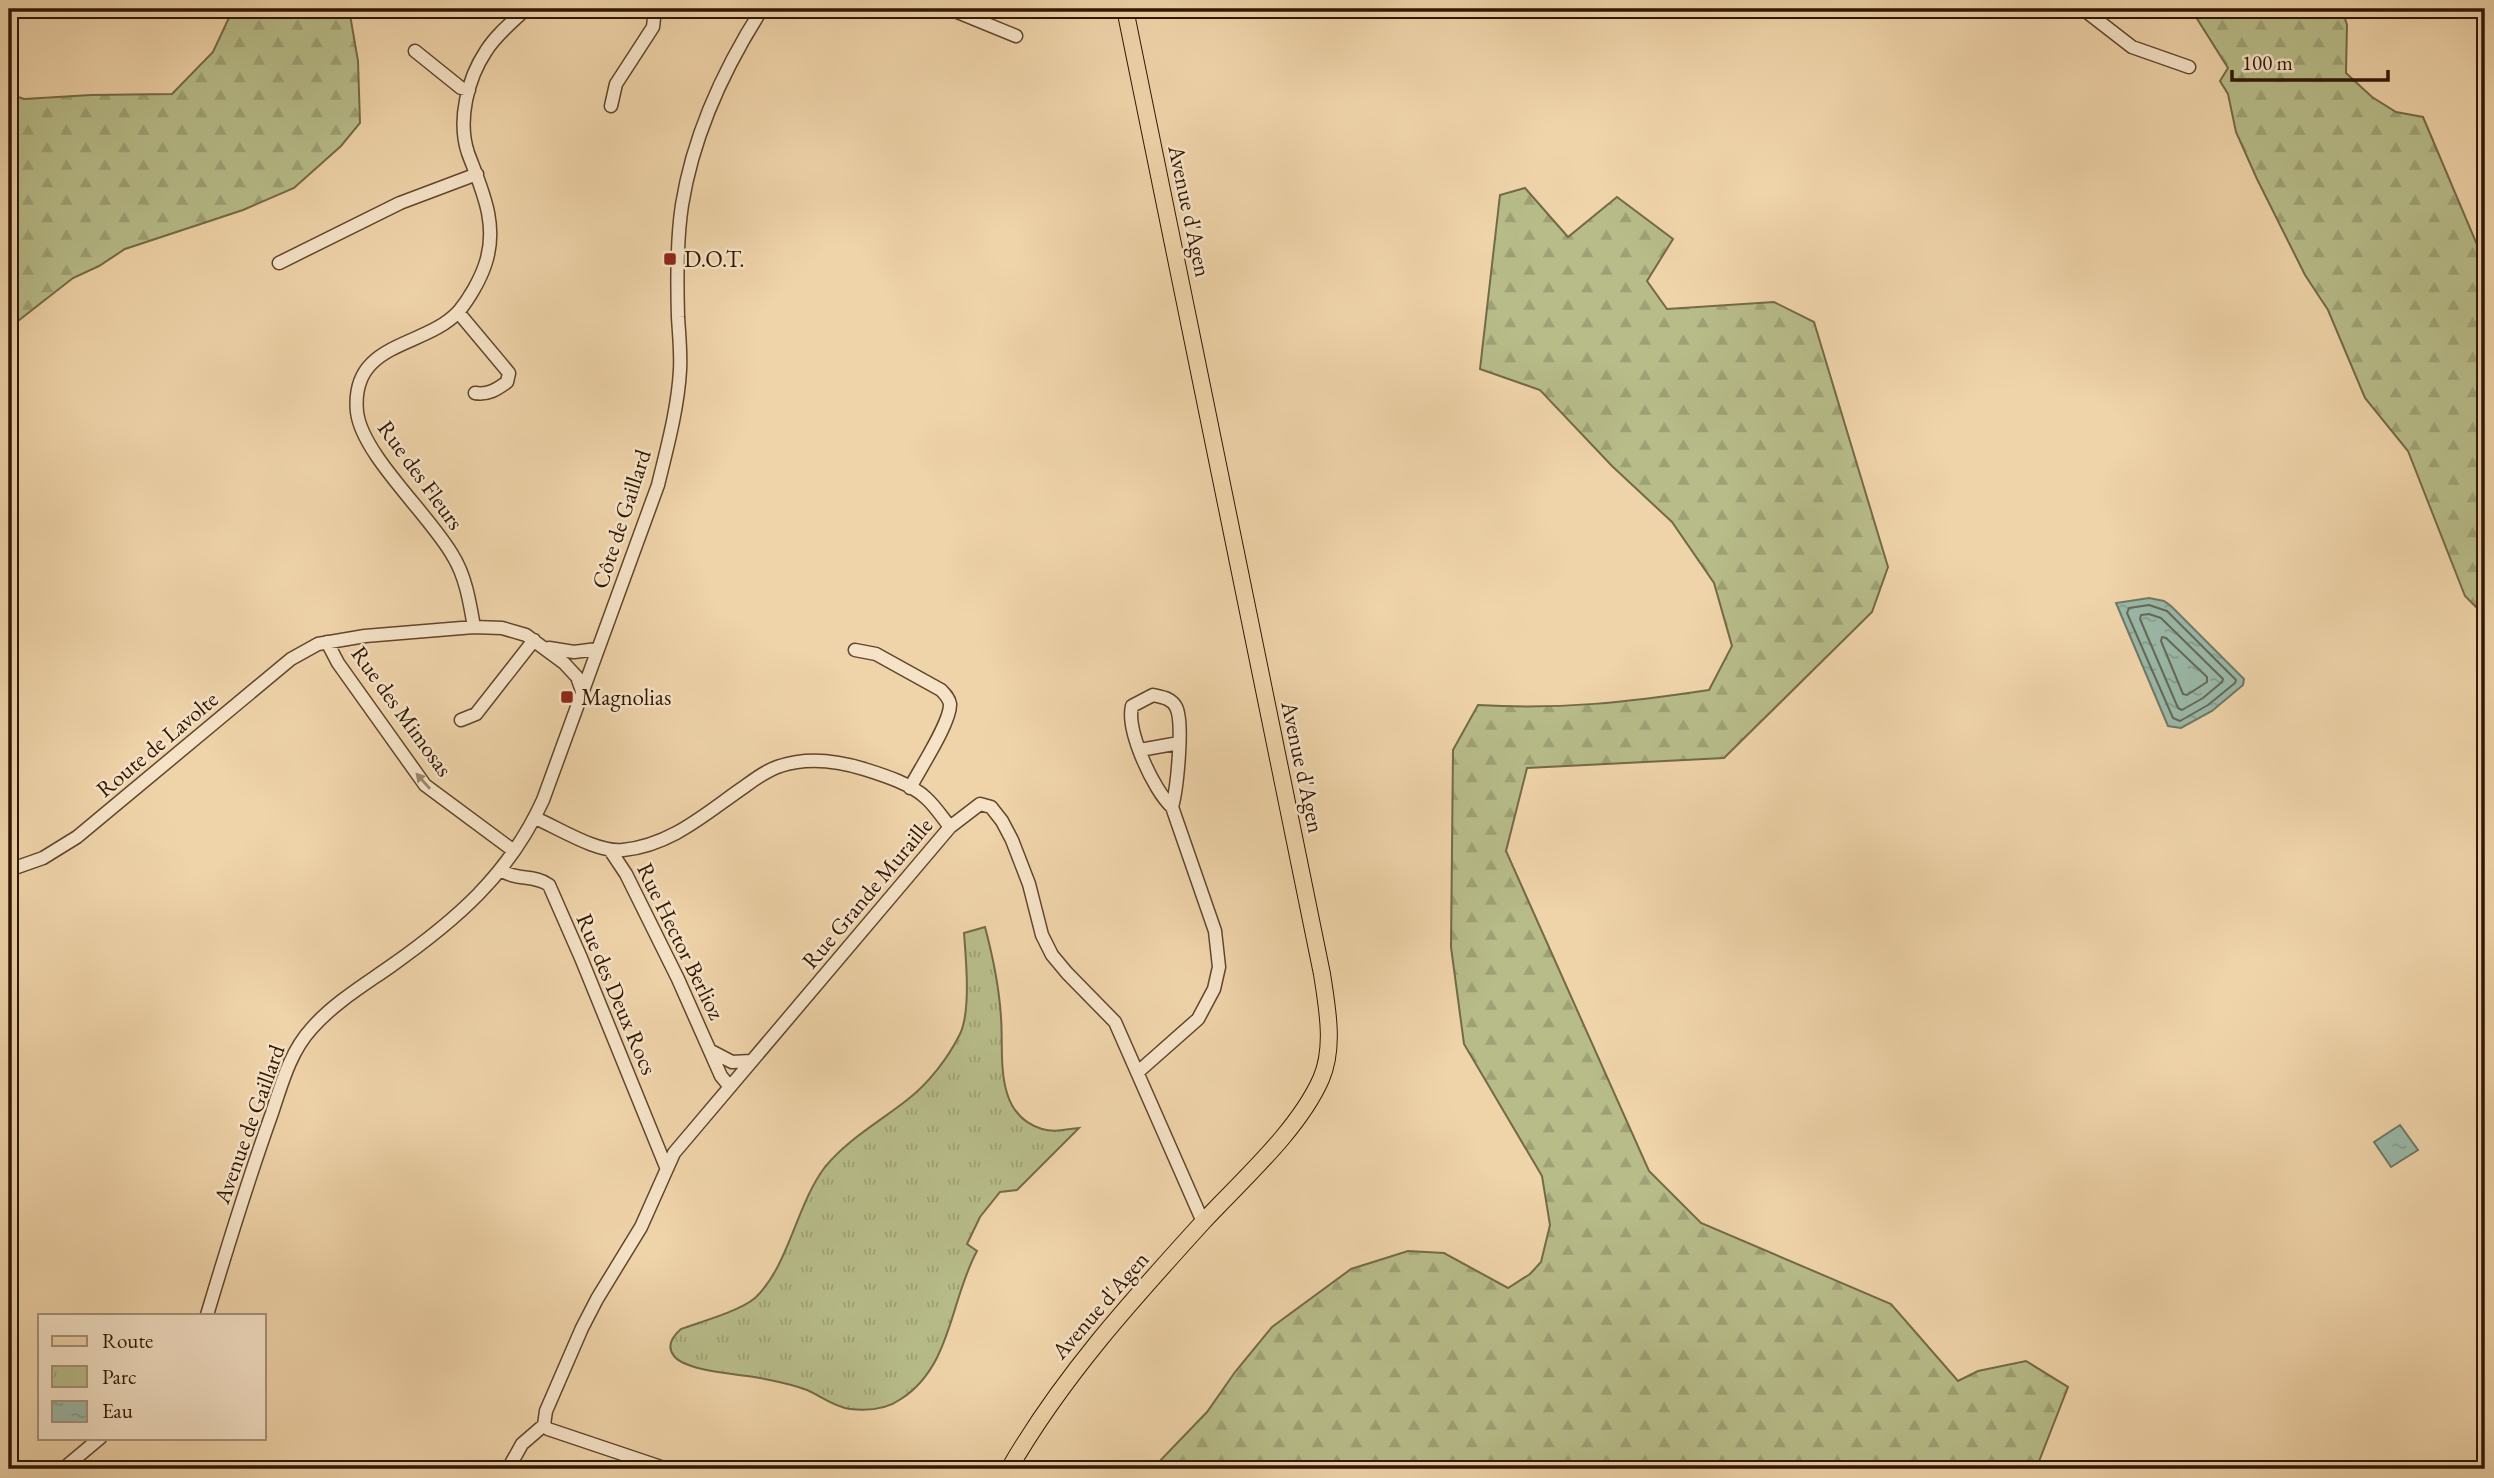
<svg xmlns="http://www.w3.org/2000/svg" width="2494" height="1478" viewBox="0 0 2494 1478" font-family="'EB Garamond',serif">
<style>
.forest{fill:url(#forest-firs);stroke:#746a46;stroke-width:2}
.park{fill:url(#park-tufts);stroke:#746a46;stroke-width:2}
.water{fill:url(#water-ripples);stroke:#707866;stroke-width:2}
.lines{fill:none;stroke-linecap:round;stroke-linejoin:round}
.shore{stroke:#656856;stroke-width:2}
.minor-casing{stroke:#60462c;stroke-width:15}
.major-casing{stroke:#301703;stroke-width:18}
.minor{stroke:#f5e2c7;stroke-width:12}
.major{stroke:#efd3a9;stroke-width:16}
.oneway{fill:#9c876f}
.poi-dot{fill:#8f2418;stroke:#f5e2c7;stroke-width:2.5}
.labels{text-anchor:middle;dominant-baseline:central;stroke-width:5;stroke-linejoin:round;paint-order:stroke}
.street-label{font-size:23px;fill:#301703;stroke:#f5e2c7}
.poi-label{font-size:23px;fill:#301703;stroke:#f5e2c7;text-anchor:start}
</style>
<defs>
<pattern id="forest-firs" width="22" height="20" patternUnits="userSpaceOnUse" patternTransform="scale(1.75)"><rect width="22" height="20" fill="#b7bc89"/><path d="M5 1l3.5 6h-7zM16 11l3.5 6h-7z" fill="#9ea175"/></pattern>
<pattern id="park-tufts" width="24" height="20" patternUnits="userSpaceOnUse" patternTransform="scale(1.75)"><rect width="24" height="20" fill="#b7bc89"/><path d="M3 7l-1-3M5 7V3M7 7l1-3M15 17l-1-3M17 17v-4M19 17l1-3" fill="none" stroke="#9ea175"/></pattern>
<pattern id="water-ripples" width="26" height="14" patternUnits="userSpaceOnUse" patternTransform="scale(1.75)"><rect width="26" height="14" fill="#9ab8a8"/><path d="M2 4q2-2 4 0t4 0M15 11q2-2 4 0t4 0" fill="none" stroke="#859d8f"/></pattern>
</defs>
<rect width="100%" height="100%" fill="#efd3a9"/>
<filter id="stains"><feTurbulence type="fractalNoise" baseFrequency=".00286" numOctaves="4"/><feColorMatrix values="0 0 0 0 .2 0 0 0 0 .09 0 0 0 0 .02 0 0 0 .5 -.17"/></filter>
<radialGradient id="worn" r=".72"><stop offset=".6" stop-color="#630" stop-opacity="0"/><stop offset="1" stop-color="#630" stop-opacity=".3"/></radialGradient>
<path class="forest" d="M 233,9 L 349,9 L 358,61 L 360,123 L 341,146 L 294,188 L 243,210 L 125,249 L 99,266 L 73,278 L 9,328 L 9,94 L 24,99 L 91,95 L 172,94 L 213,52 Z
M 2194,9 L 2342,9 L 2347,25 L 2346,73 L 2372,97 L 2396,112 L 2423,117 L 2478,247 L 2481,292 L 2485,316 L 2485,387 L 2479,408 L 2485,457 L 2485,616 L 2465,596 L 2408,451 L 2365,398 L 2328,310 L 2305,275 L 2257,179 L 2236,132 L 2228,94 L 2220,81 L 2228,68 L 2196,17 Z
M 1525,188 L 1568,237 L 1617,197 L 1673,239 L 1647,281 L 1667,309 L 1774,302 L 1814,322 L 1888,567 L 1872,612 L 1724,758 L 1527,768 L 1506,851 L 1649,1171 L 1701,1223 L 1891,1304 L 1958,1381 L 1978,1371 L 2026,1361 L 2068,1387 L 2036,1469 L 1142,1469 L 1157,1464 L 1207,1412 L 1235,1372 L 1272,1327 L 1351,1269 L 1408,1251 L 1444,1253 L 1508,1288 L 1530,1274 L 1541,1262 L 1550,1225 L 1542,1176 L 1464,1044 L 1451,947 L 1453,750 L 1478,705 C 1560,710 1629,702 1709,690 L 1732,646 L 1714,583 L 1672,522 L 1612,466 L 1540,390 L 1480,369 L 1500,195 Z"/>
<path class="park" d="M 985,927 C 993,957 999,986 1001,1017 C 1004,1055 993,1114 1042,1129 C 1055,1133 1066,1129 1079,1128 L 1017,1190 L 1000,1192 L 980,1217 L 967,1244 L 977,1251 C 950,1300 952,1366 901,1399 C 887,1409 868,1411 850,1409 C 834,1407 821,1396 807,1390 C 792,1384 775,1381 760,1378 C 740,1374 687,1372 674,1356 C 666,1346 673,1336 681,1329 C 700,1322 740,1311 755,1298 C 789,1266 796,1205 825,1167 C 848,1139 879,1122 907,1100 C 929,1083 948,1058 960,1034 C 971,1011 966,959 964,933 Z"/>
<path class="water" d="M 2149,598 L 2164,601 L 2171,606 L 2244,679 L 2243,685 L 2212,711 L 2181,728 L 2168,726 L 2116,603 Z
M 2400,1125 L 2418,1150 L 2391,1167 L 2374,1142 Z"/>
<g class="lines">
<path class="shore" d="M 2149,605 L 2167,611 L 2236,680 L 2235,683 L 2208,705 L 2180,721 L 2173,718 L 2127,613 L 2129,608 Z
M 2149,614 L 2161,618 L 2223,679 L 2222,682 L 2203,698 L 2182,710 L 2178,708 L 2140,619 L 2141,615 Z
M 2162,637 L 2166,638 L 2207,677 L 2207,682 L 2187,695 L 2183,694 L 2161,641 Z"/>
<defs>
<path id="minor" d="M 950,9 L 1016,36
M 2083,9 L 2132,47 L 2189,67
M 415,51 L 461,88 L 469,90
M 611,106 L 616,84 L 653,27 L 655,9
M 279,263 L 400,203 L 477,174
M 458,312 L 509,373 L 507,382 C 496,390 488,395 475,393
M 474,627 C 470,604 466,577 453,556 C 430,515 362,455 357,412 C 350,340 425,349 459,311 C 469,299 480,280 485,265 C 499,225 482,190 468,153 C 457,120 468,78 486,51 C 496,35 512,22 526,9
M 327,642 L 338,663 L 425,785 L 514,851
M 549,648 L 574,652 L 597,649
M 855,650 L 876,654 L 941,690 C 945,694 949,698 950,704 C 951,722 919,770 910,788
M 461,720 L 476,714 L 534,640
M 1140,750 L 1179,743
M 535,818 C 559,828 597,853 623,850 C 672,845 706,813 744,787 C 755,779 767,770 780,766 C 807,757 838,761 864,769 C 883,775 912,784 926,798 C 935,806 942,817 950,827
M 610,850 L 626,874 L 678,979 L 721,1076 L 730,1087
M 9,870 L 43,858 L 77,837 L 291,659 L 318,644 L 365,636 L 474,627 L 502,628 L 526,635 L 564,663 L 577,677 L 582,691
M 501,870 C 516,881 534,874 549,885 L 581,958 L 666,1167
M 711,1051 L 732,1062 L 751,1061
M 1138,1072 L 1198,1019 L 1214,989 L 1219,967 L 1215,931 L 1172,807 C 1177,789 1184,722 1176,707 C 1171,698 1162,697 1153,695 L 1132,706 C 1126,731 1154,791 1172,807
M 207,1315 C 227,1248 248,1180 272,1113 C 282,1083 290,1052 312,1028 C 334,1003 364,985 391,966 C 456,920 509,875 543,800 L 658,485 C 667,448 678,408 680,370 C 681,352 679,334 678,317 C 677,284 677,237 682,205 C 693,136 725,67 762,9
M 544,1425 L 546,1411 L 582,1328 L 597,1299 L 641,1227 L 674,1153 L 950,827 L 980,804 L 991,807 L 1002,821 L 1012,840 L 1029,884 L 1042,935 L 1052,955 L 1067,973 L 1115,1022 L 1203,1222
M 544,1425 L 548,1429 L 667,1469
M 63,1469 L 100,1438
M 508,1469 L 522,1444 L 544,1425"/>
<path id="major" d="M 1009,1469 C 1062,1377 1132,1300 1203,1222 C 1241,1181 1298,1131 1321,1079 C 1335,1047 1327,1007 1322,974 L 1125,9"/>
</defs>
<use href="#minor" class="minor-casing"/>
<use href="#major" class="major-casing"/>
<use href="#minor" class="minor"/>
<use href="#major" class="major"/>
</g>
<defs><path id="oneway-solid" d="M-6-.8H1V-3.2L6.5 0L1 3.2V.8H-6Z" transform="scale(1.75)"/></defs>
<use class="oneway" href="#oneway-solid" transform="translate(423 781) rotate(-132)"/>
<g class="poi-dot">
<rect x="663" y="252" width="14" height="14" rx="3.5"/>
<rect x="560" y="690" width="14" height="14" rx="3.5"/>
</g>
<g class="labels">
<g class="street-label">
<text transform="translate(1190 211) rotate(78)">Avenue d'Agen</text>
<text transform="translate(421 475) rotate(54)">Rue des Fleurs</text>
<text transform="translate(621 519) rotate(-72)">Côte de Gaillard</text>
<text transform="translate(402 711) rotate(54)">Rue des Mimosas</text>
<text transform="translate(157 744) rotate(-40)">Route de Lavolte</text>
<text transform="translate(1303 767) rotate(78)">Avenue d'Agen</text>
<text transform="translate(867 893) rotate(-50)">Rue Grande Muraille</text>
<text transform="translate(681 941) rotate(64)">Rue Hector Berlioz</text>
<text transform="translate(617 994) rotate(67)">Rue des Deux Rocs</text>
<text transform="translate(249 1124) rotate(-70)">Avenue de Gaillard</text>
<text transform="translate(1100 1305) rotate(-49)">Avenue d'Agen</text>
</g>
<g class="poi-label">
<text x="684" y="259">D.O.T.</text>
<text x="581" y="697">Magnolias</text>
</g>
</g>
<rect width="2494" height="1478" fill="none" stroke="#efd3a9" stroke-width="35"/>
<rect x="10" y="10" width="2473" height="1457" fill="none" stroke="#301703" stroke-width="3.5"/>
<rect x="18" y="18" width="2459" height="1443" fill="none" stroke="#301703" stroke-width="2"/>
<rect x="38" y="1314" width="228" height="126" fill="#f5e2c7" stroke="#a69179" stroke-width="2"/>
<rect x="52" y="1336" width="35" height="10" fill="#efd3a9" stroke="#a69179" stroke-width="2"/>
<text x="102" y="1348" font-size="21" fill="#301703">Route</text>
<rect x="52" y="1366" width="35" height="21" fill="url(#park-tufts)" stroke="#a69179" stroke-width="2"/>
<text x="102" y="1384" font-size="21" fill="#301703">Parc</text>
<rect x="52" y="1401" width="35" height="21" fill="url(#water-ripples)" stroke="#a69179" stroke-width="2"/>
<text x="102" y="1418" font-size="21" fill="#301703">Eau</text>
<path d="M2232 70v10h156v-10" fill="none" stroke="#301703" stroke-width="3.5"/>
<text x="2242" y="70" font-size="21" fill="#301703" stroke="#f5e2c7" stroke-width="5" paint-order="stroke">100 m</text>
<rect width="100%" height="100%" filter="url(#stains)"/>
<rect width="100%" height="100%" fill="url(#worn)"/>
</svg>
